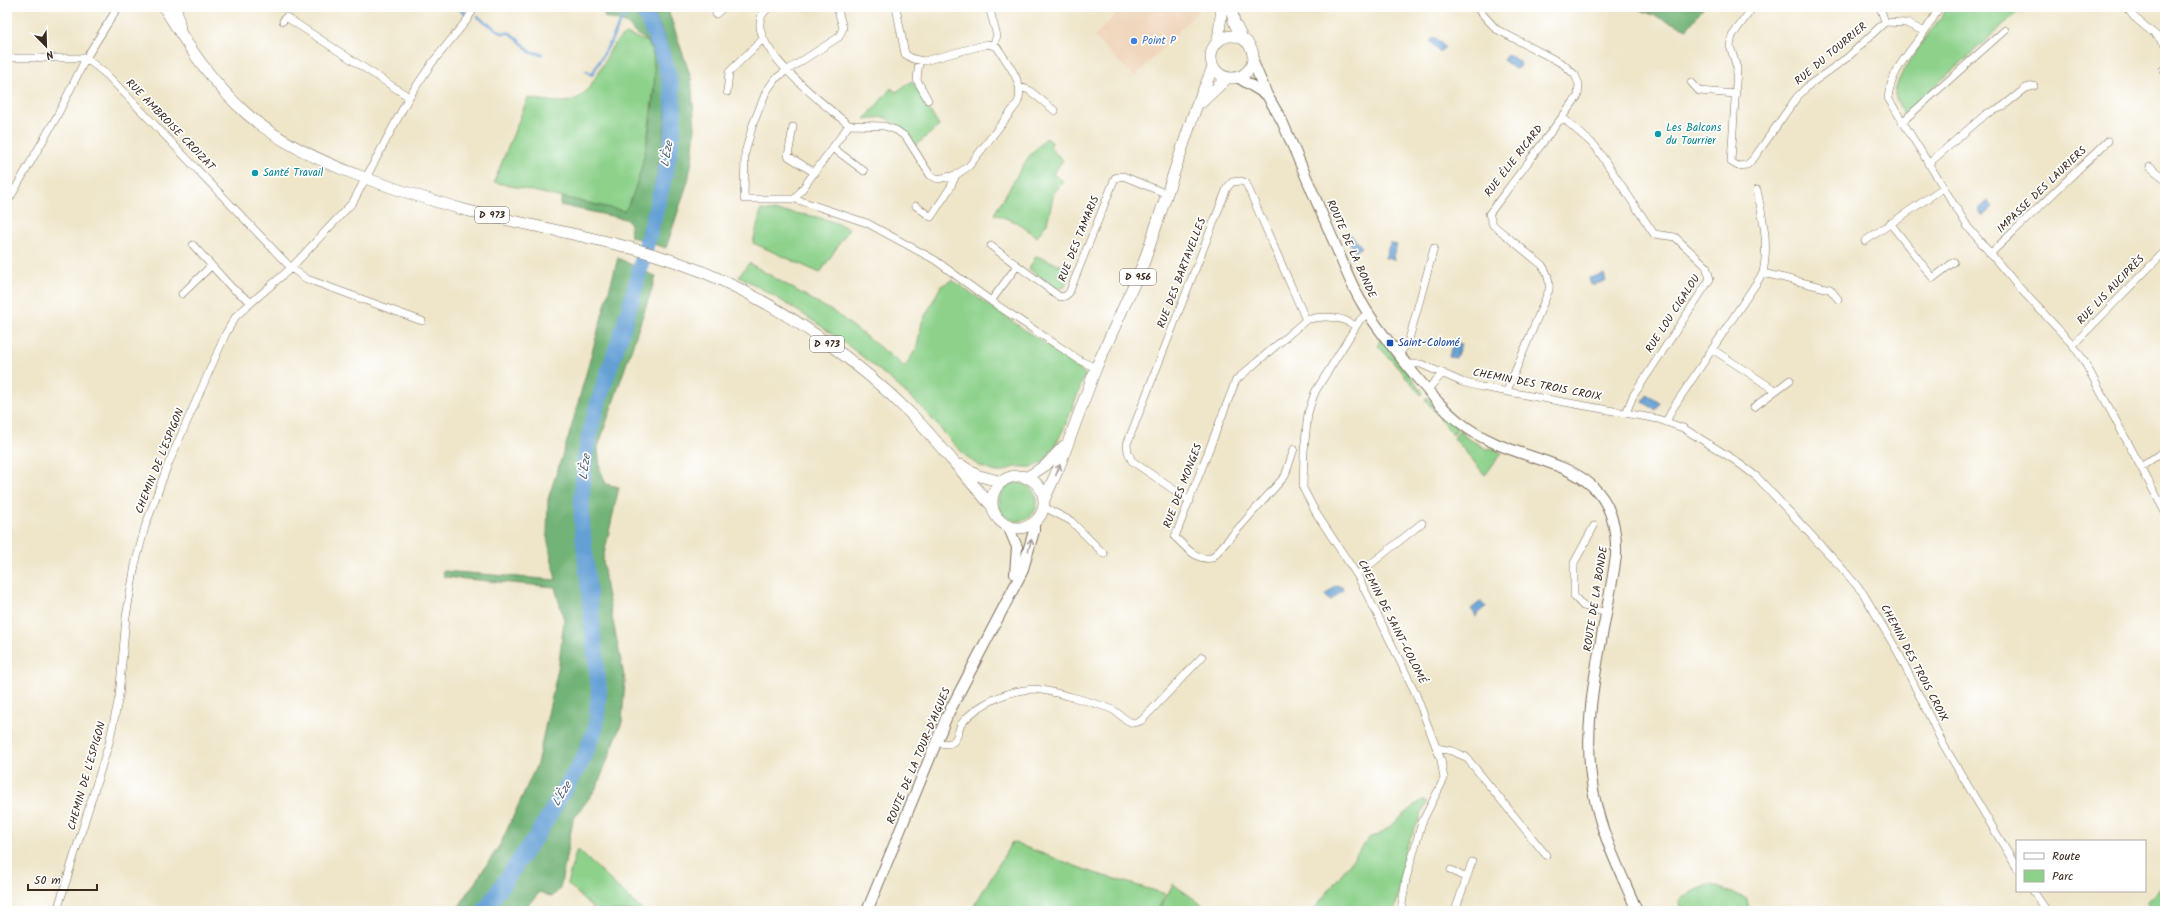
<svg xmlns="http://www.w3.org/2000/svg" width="2172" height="918" viewBox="0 0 2172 918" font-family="Kalam,sans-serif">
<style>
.built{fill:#f0d6bc}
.green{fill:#8dd18b;stroke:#647e54}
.forest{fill:#72b377;stroke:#566e4a}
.water{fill:#65a0d5;stroke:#50657a}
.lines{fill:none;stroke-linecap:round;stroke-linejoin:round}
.stream{stroke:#65a0d5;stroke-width:2.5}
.river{stroke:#65a0d5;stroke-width:16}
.minor-casing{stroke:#7a6c5a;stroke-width:8}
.secondary-casing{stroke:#7a6c5a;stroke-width:12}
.primary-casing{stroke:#7a6c5a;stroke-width:12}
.minor{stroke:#fff;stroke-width:7}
.secondary{stroke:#fff;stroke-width:10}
.primary{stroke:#fff;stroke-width:11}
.oneway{stroke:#a79f9a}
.shop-dot{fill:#3f7fe0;stroke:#fff;stroke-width:1.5}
.culture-dot{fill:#0f9aa8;stroke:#fff;stroke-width:1.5}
.transit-dot{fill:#1a4fb4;stroke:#fff;stroke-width:1.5}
.labels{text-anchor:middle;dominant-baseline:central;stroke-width:3.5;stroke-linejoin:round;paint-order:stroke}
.shield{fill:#fff;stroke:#766a62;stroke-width:1}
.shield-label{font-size:10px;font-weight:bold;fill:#3b2a1e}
.shop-label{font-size:11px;fill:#366cbe;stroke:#fff;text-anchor:start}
.street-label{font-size:11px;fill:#3b2a1e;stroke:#fff}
.culture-label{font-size:11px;fill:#0d838f;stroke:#fff;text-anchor:start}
.transit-label{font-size:11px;fill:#164399;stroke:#fff;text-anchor:start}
.water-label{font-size:12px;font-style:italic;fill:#4e5f70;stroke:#fff}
</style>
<rect width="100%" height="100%" fill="#fff"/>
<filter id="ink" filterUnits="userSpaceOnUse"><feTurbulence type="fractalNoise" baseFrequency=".025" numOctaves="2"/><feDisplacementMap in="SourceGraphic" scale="8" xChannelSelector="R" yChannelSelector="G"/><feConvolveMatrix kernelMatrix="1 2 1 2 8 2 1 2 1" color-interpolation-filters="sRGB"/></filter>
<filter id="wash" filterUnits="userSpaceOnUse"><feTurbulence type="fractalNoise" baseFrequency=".012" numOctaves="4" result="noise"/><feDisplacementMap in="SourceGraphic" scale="16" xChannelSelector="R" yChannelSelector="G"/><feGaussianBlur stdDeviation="0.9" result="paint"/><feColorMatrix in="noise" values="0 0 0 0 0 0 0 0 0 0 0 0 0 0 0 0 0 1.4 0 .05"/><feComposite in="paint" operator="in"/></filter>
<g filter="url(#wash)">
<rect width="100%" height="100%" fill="#efe6ca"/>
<path class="built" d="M 1123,7 L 1202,7 L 1135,77 L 1094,37 Z"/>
<path class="green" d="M 1945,7 L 2023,7 L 1904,114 C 1901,108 1896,101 1895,94 C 1894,77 1932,30 1943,14 Z
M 626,34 L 648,42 L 654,56 L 655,79 L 644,164 L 630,206 L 624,212 L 494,182 L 528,98 C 580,107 582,103 607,57 C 612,47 615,40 626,34 Z
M 912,81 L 939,126 L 915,146 L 903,129 L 884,117 L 865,119 L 891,88 L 896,92 Z
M 1046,138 L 1052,142 L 1050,148 L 1063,160 L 1053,174 L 1063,181 L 1054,193 L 1047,223 L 1037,237 L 1016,222 L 994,214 L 1027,159 Z
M 761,210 C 792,213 821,214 849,229 L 820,273 L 753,243 Z
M 1036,256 L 1071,269 L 1065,287 L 1057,289 L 1029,269 Z
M 749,263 L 837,314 L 905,367 L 917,347 L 922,322 L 941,286 L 952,280 L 1070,361 L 1085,374 C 1077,395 1058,454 1038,465 C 1030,469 1023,466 1015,467 C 1009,468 1003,473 997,472 C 992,471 985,468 980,466 C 961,457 935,420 918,404 C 862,352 806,313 739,276 Z
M 1380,338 L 1422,391 L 1423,393 L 1421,395 L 1398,367 L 1378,346 Z
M 1427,397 L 1440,412 L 1458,427 L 1453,435 L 1425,399 Z
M 1460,429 L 1464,436 L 1486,449 L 1492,448 L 1502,453 L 1485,475 L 1454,438 Z
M999 502a19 19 0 1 1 38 0a19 19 0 1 1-38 0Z
M 1422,800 L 1427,802 L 1406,848 L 1395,911 L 1313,911 L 1370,837 L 1379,835 Z
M 1012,842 L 1091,872 L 1166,894 L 1157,911 L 971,911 Z
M 577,849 L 643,911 L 596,911 L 567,883 Z
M 1173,884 L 1211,911 L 1159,911 Z
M 1710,884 L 1747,899 L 1749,911 L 1681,911 L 1679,902 L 1682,897 Z
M 2165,885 L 2165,911 L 2154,911 L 2147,902 Z"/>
<path class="forest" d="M 606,7 L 632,7 C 639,22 652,33 658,48 C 679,105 654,182 643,240 L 631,237 L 630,223 L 625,219 L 560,205 L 562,197 L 624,211 C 642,192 667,60 647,41 C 644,38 639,36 635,33 C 632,30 630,26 627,24 C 626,22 609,19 604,17 Z
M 650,7 L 667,7 L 691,78 L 695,128 L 692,161 L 688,181 L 666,248 L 651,243 C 662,201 678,156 679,112 C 680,80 666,34 650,7 Z
M 1634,7 L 1704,7 L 1687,29 Z
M 618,258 L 656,277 L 598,447 L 600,469 L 606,484 L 619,487 L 603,559 L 606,587 L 625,681 L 622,722 L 597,787 L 573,820 L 560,889 L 552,897 L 540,892 L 522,911 L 456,911 L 501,843 L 537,764 L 559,664 L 564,620 L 555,587 L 444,577 L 443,571 L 556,580 L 547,537 L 548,499 L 570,432 Z"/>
<path class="water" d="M 1435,37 L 1445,47 L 1440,52 L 1430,41 Z
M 1508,54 L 1520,63 L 1519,67 L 1515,69 L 1503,60 Z
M 1988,201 L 1993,207 L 1983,216 L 1978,210 Z
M 1350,234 L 1362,247 L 1355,252 L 1346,236 Z
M 1390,243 L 1397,245 L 1393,256 L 1394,260 L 1385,258 Z
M 1604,274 L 1606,281 L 1591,285 L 1589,278 Z
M 1453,341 L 1461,344 L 1456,358 L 1449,357 Z
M 1647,395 L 1660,403 L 1656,410 L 1643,402 Z
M 1337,585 L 1343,588 L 1342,591 L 1330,601 L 1325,595 Z
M 1481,601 L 1486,607 L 1478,614 L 1477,617 L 1471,609 Z"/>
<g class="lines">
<path class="stream" d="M 457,7 L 465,13
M 478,17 L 502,33 L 510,33 L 524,45 L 530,52 L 542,54
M 586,71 L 592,75 C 598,63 605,52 611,41 C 619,26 620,18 634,7"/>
<path class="river" d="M 484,911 L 539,832 L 583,759 L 596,727 L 599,691 L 582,524 C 581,493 583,461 590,431 C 599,394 614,358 625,322 C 636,287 644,252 654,217 C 663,182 677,136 673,101 C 670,67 656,37 642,7"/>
</g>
</g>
<g filter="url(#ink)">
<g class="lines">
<defs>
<path id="minor" d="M 770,7 C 728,34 829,108 849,125
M 837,7 L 843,28 L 839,37 L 786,71 L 775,79 L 766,92 L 753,124 L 745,153 L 744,199 L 795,199 L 867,223 L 935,260 L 991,301 L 1081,361 L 1096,368
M 989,7 L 997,36 L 993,45
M 1476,7 L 1496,29 L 1563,64 L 1575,75 L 1579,84 L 1578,96 L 1489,214 L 1493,225 L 1542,265 C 1548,273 1550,280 1549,290 L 1507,391
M 1753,7 L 1732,36 L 1730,46 L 1737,68 L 1731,162 L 1738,166 L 1747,165 L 1754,158 L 1797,97 L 1809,85 L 1848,57 L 1885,22
M 1880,7 L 1885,22
M 1939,7 C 1925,40 1892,61 1888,98 L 1968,227 L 2017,285 L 2073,345 L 2084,361 L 2165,512
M 2126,7 L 2134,17 L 2165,43
M 716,14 L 724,7
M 283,21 L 286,17 L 409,97
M 1885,22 L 1906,23 L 1923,31
M 7,58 L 86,58 L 107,75 L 153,123 L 291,268 L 307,279 L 422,321
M 919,61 L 917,80 L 928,100
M 2163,70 L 2165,70
M 1691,82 L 1699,91 L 1736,94
M 1020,87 L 1029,90 L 1055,111
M 727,92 L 729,72 L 763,39
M 1562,117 L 1595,146 L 1654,234 L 1675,237 L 1706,266 L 1710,279 L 1633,396 L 1626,413
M 1902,122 L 2005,30
M 793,127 L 788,156 L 815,173
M 833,148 L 864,171
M 1928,164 L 1986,114 L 2002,107 L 2026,88 L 2034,86
M 2150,167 L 2165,179
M 795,199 L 849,125 L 884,126 L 896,130 L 906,137 L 930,175 L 938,179 L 956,175 L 969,166 L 1017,104 C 1027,85 1007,63 997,47 L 988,44 L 924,61 L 913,59 L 905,54 L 896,7
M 7,203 L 56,118 L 86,58 L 118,7
M 916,206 L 931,217 L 950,188 L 956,175
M 1890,223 L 1933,278 L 1954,262
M 1865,241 L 1943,188
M 193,245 L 232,288 L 251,302
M 991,246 L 1060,297 L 1065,296 L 1069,293 L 1115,178 L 1123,176 L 1167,194
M 1990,254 L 2108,141
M 1763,273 L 1830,289 L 1838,299
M 182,294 L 211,266
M 991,301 L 1017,266
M 1368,313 L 1360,320 L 1315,392 L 1308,413 L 1304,451 L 1303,488 L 1316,513 L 1357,575 L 1380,620 L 1415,692 L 1441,760 L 1444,779 L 1422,822 L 1406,879 L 1401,911
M 2073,345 L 2165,251
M 1712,349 L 1775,390
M 1398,355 L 1408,343 L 1434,248
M 1406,364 L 1421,364 L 1462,382 L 1481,387 L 1658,419 L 1683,428 L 1733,459 L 1757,477 L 1840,566 L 1863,593 L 1899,654 L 1943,744 L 2017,868
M 1427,390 L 1443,373
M 1754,407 L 1790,380
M 1666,422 L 1673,408 L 1763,273 C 1769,244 1763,218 1757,190
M 1294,449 L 1285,476 L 1212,558 C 1196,561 1186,547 1175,537 L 1236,380 L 1306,320 C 1323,315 1340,316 1356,326
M 2141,467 L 2165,450
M 1190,501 L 1132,461 L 1128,452 L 1127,444 L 1227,188 L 1232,182 L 1241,181 L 1246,183 L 1306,320
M 1044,507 L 1071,521 L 1104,554
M 1594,526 L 1574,563 L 1574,596 L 1583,606 L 1607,613
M 1357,575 L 1422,523
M 935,742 C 942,743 947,746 953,742 C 959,737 958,728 962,723 C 977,704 1009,690 1033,689 C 1045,689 1101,704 1113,710 C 1119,713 1124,720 1131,722 C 1135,724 1138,722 1142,720 L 1202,657
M 1437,748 L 1452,751 L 1466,757 L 1546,855
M 1451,870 L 1466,878
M 2033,891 L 2047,911
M 57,911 L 109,743 L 119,697 L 126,617 L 135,565 L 145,527 L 167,467 L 226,333 L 236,316 L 291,268 L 353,202 L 409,97 L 432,63 L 467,20 L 475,7
M 1455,911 L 1472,862"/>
<path id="secondary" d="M 1253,62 L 1267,95 L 1282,121 C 1298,159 1315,197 1331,235 C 1341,257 1349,282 1362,303 C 1376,328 1396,351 1414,374 C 1429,392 1443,410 1462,424 C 1523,472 1620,450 1616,556 C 1605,636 1577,719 1595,800 C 1603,838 1622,875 1637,911
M 1239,78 L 1267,95
M 1008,526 L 1017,547 L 1015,574
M 867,911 L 947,716 L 1022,572 L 1034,531 L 1034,523"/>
<path id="primary" d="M 164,7 C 188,46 212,83 247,114 C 279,142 320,161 360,176 C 394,189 430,200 465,210 C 549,231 637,242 717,278 C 789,311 857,360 913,416 C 941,445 965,477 992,506
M 176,7 L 180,29
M 1231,7 L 1234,22 L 1242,38
M1211 57a21 21 0 1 1 42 0a21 21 0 1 1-42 0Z
M 1218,41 L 1222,7
M 1202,102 L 1227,78
M 961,465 L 976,475 L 1002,482
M992 502a26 26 0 1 1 52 0a26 26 0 1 1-52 0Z
M 1026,478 L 1046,465 L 1064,446
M 1044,500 L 1059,467 L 1096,368 L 1144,262 L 1195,110 L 1213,67"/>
</defs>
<use href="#minor" class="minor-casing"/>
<use href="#secondary" class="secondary-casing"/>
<use href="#primary" class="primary-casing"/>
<use href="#minor" class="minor"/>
<use href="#secondary" class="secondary"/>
<use href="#primary" class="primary"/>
</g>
<defs><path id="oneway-shaft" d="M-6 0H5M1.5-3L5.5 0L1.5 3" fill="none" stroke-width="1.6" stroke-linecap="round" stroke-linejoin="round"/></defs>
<g class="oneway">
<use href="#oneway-shaft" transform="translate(1058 470) rotate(-68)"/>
<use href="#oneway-shaft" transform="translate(1030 545) rotate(-74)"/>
</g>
</g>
<circle class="shop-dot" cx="1134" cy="41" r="4"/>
<g class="culture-dot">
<circle cx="1658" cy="134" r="4"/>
<circle cx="255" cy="173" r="4"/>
</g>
<rect class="transit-dot" x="1386" y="339" width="8" height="8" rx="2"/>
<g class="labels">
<g class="shield">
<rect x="475" y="207" width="34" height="16" rx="3"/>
<rect x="1120" y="269" width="36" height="16" rx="3"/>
<rect x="810" y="336" width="34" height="16" rx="3"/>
</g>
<g class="shield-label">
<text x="492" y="215">D 973</text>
<text x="1138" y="277">D 956</text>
<text x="827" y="344">D 973</text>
</g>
<g class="shop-label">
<text x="1142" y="41">Point P</text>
</g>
<g class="street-label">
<text transform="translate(1831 54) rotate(-40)">RUE DU TOURRIER</text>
<text transform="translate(170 125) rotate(46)">RUE AMBROISE CROIZAT</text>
<text transform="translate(1514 161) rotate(-52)">RUE ÉLIE RICARD</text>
<text transform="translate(2042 190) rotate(-44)">IMPASSE DES LAURIERS</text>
<text transform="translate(1079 239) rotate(-68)">RUE DES TAMARIS</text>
<text transform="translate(1351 249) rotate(66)">ROUTE DE LA BONDE</text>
<text transform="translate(1182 273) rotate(-69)">RUE DES BARTAVELLES</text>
<text transform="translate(2111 290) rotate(-46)">RUE LIS AUCIPRÈS</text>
<text transform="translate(1673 314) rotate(-57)">RUE LOU CIGALOU</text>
<text transform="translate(1537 385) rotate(11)">CHEMIN DES TROIS CROIX</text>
<text transform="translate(160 461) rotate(-68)">CHEMIN DE L'ESPIGON</text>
<text transform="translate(1183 486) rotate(-69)">RUE DES MONGES</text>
<text transform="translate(1596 599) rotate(-81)">ROUTE DE LA BONDE</text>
<text transform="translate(1392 622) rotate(63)">CHEMIN DE SAINT-COLOMÉ</text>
<text transform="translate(1914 663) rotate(62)">CHEMIN DES TROIS CROIX</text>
<text transform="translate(919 756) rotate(-67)">ROUTE DE LA TOUR-D'AIGUES</text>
<text transform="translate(87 776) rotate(-74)">CHEMIN DE L'ESPIGON</text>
</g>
<g class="culture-label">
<text x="1666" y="128">Les Balcons<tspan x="1666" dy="13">du Tourrier</tspan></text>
<text x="263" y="173">Santé Travail</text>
</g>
<g class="transit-label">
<text x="1398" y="343">Saint-Colomé</text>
</g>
<g class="water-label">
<text transform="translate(667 154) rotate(-80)">L'Èze</text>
<text transform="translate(585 467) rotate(-82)">L'Èze</text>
<text transform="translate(562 794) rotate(-59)">L'Èze</text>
</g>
</g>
<rect width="2172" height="918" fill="none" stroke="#fff" stroke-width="24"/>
<rect x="2016" y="840" width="130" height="52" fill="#ffffff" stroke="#b1aaa5"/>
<rect x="2024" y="853" width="20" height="6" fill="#ffffff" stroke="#b1aaa5"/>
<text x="2052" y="860" font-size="12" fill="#3b2a1e">Route</text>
<rect x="2024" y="870" width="20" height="12" fill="#8dd18b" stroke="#b1aaa5"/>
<text x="2052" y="880" font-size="12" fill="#3b2a1e">Parc</text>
<g transform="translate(46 46) rotate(157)" stroke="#ffffff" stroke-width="3" paint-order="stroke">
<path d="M0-3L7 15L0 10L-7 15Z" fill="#3b2a1e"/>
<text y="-6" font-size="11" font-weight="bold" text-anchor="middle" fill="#3b2a1e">N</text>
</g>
<path d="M28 884v6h69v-6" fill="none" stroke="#3b2a1e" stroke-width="2"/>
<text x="34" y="884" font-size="12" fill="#3b2a1e" stroke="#ffffff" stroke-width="3" paint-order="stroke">50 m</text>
</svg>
